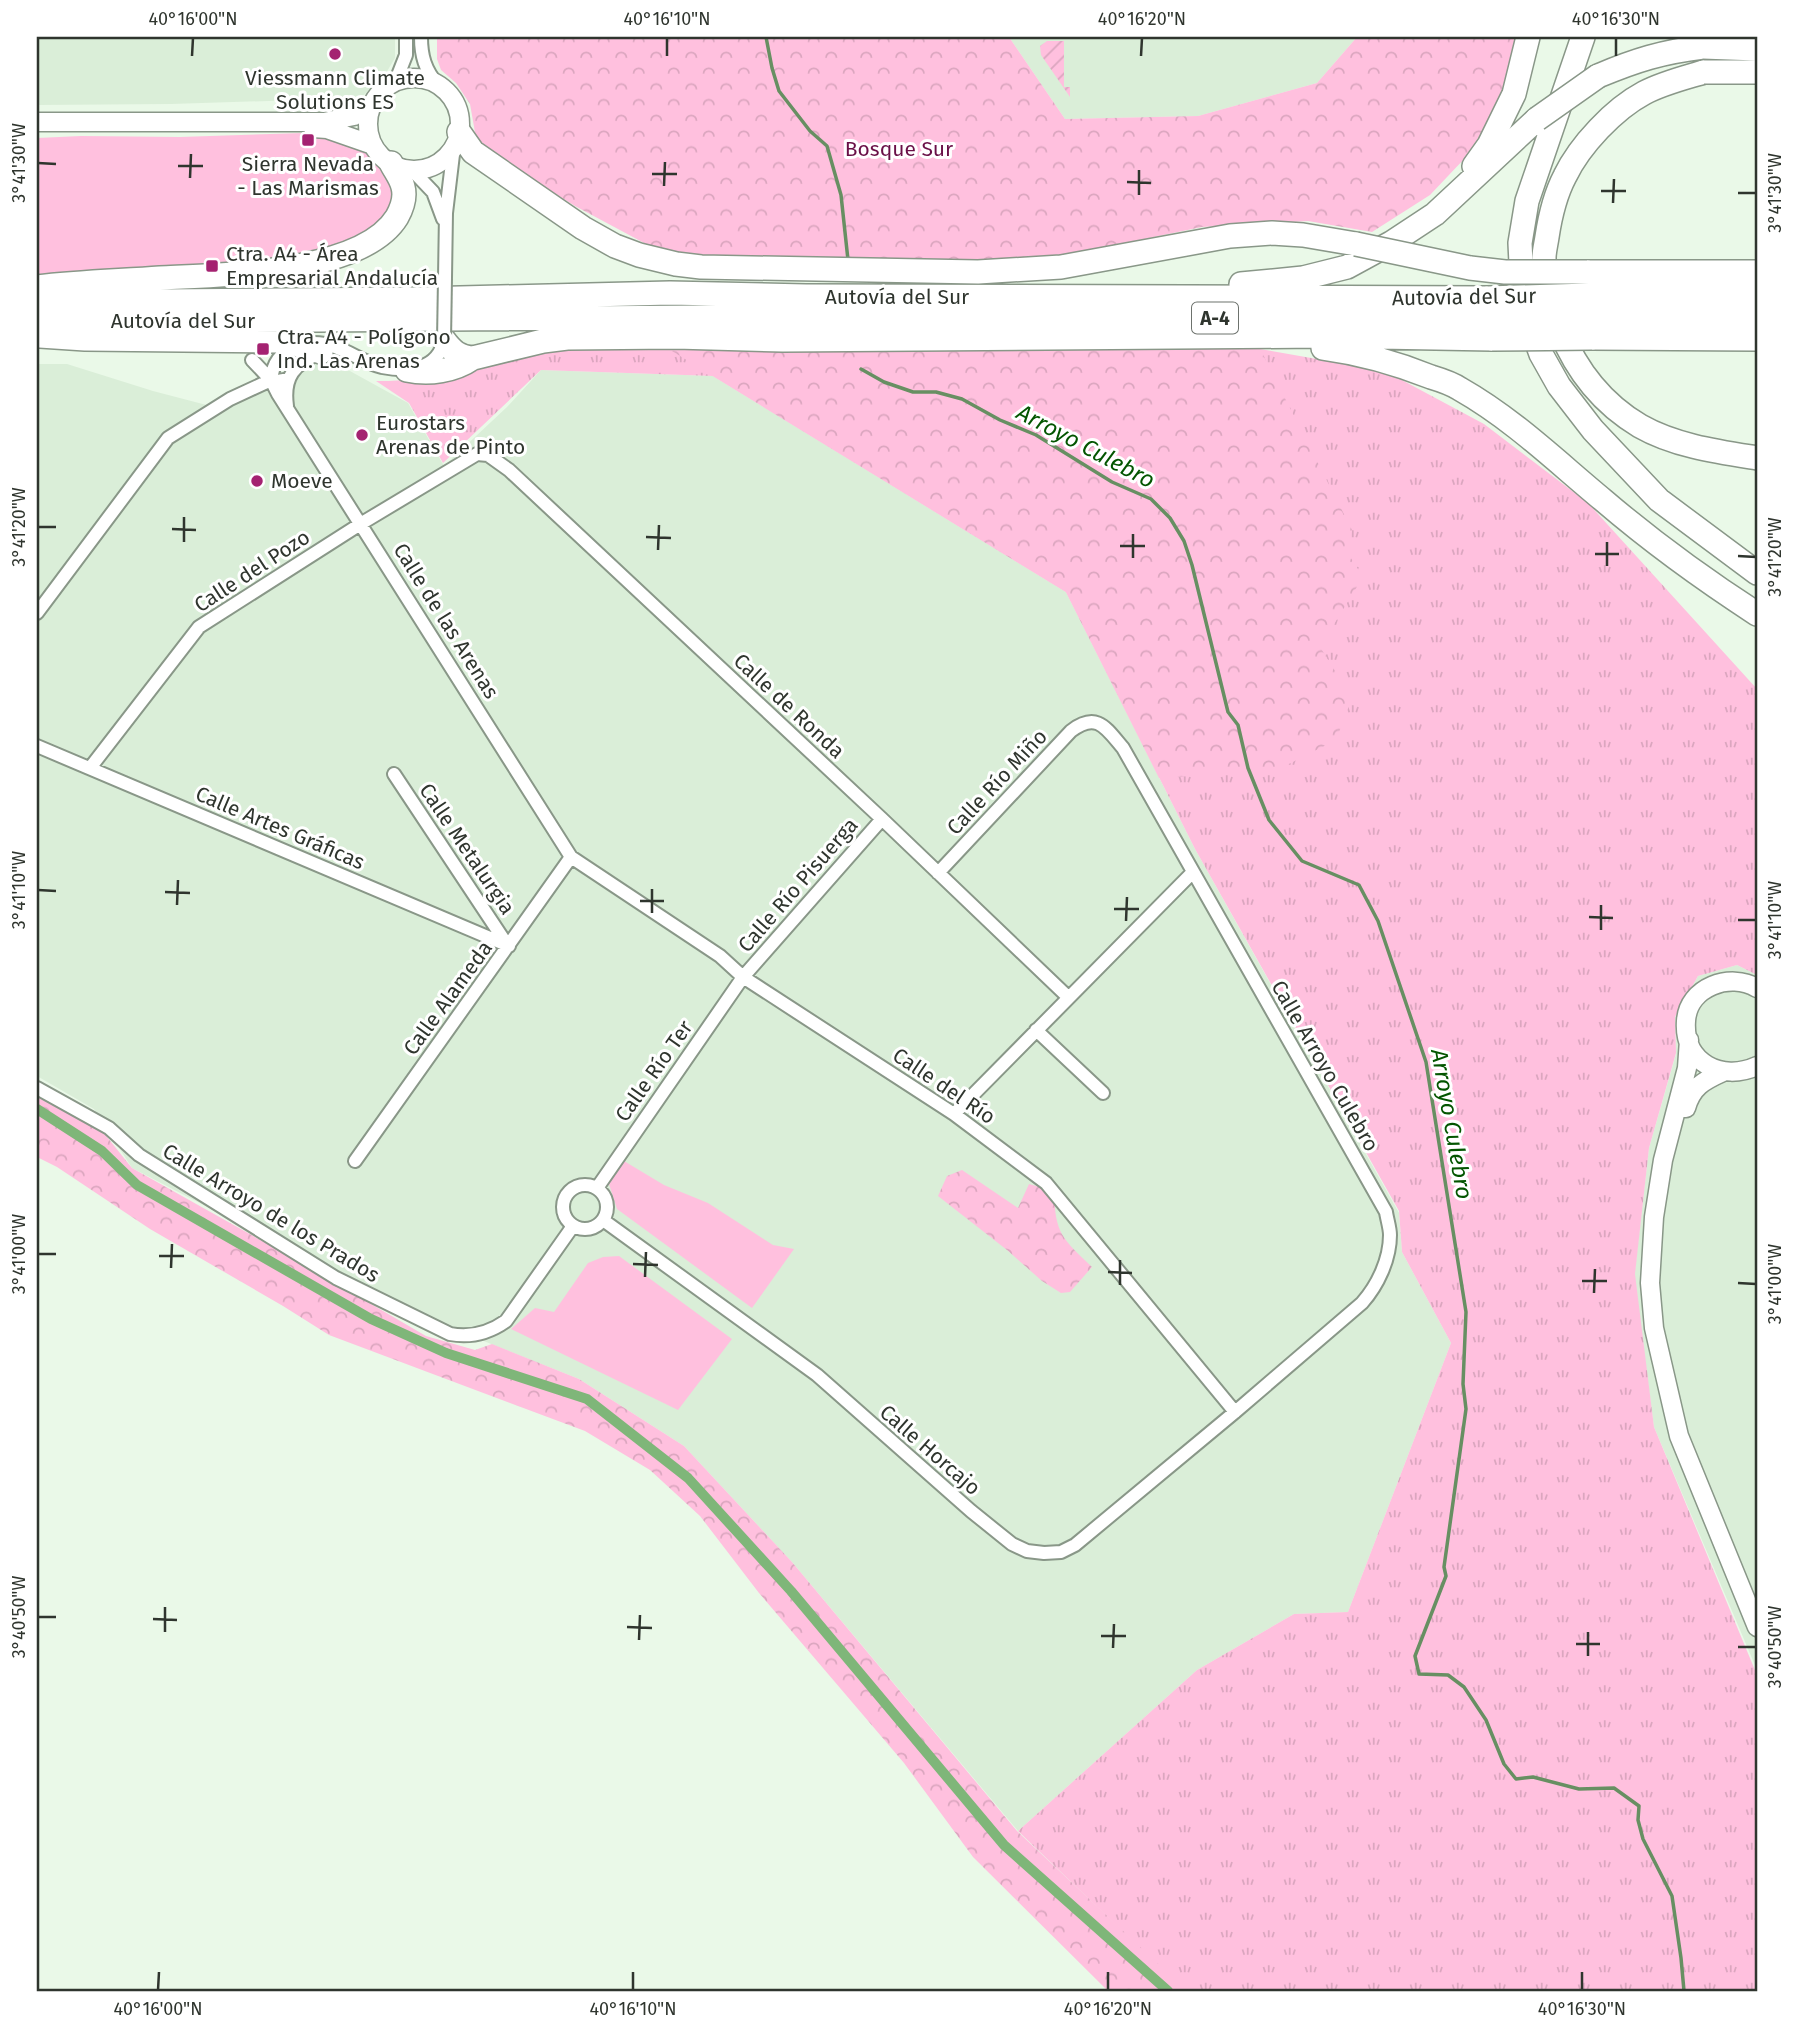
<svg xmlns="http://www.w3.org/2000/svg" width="1794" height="2028" viewBox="0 0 1794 2028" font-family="'Fira Sans',sans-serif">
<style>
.built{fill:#daeed8}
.grass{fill:url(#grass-tufts)}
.forest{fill:url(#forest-crowns)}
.park{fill:#ffc0de}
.garden{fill:url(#garden-furrows)}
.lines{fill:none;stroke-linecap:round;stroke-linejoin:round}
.stream{stroke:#678f62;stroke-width:3.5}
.canal{stroke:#7fb679;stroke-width:10}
.street-casing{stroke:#899788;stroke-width:16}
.secondary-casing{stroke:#899788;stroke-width:21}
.highway-casing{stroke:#899788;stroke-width:26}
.street{stroke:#fff;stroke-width:12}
.secondary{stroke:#fff;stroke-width:18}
.highway{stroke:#fff;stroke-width:23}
.street-bridge-casing{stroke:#899788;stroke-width:16;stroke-linecap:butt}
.highway-bridge-casing{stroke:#899788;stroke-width:26;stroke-linecap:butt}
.street-bridge{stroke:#fff;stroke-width:12}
.highway-bridge{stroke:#fff;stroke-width:23}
.ticks{fill:none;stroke:#2f352e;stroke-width:2.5}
.poi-dot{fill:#a42271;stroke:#fff;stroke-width:2.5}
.labels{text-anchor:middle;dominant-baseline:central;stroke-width:6;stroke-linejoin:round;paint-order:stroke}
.shield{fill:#fff;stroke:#6d726d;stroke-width:2}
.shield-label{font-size:19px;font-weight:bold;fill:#2f352e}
.poi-label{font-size:21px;fill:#2f352e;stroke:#fff;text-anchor:start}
.park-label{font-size:21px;fill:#690f47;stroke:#fff}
.street-label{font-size:21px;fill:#2f352e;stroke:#fff}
.water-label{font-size:23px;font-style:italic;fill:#035500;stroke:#fff}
.neatline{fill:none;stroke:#2f352e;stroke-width:2.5}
.ticks-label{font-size:18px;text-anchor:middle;fill:#2f352e}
</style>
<defs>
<pattern id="grass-tufts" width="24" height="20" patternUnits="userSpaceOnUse" patternTransform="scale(1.75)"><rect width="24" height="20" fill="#ffc0de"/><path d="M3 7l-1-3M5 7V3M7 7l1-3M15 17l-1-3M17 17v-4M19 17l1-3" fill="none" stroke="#dba6bf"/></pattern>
<pattern id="forest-crowns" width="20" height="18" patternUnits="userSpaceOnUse" patternTransform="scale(1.75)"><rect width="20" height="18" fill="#ffc0de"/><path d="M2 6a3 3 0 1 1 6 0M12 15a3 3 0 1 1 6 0" fill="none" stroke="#dba6bf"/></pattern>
<pattern id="garden-furrows" width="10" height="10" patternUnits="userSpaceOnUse" patternTransform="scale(1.75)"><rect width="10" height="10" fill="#ffc0de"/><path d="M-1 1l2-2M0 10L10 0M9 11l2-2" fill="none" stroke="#dba6bf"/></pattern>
</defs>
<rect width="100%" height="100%" fill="#eaf9e8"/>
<path class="built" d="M 37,37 L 395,37 L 395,58 L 386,73 L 361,98 L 171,104 L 37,105 Z
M 1009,37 L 1357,37 L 1317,83 L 1198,116 L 1065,119 Z
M 319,359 L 339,365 L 408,403 L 444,466 L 507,407 L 541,370 L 713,376 L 1066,592 L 1195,849 L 1399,1213 L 1402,1252 L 1451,1343 L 1348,1612 L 1294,1614 L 1197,1670 L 1018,1831 L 792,1562 L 684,1446 L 579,1379 L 406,1310 L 132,1168 L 94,1109 L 37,1076 L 37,364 L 67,364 L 153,391 L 218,408 Z
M 1737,965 L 1757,975 L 1757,1670 L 1654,1427 L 1634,1278 L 1649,1148 L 1676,1054 L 1675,1017 L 1698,976 Z"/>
<path class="grass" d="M 538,346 L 986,350 L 1260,349 L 1385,371 L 1484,424 L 1588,503 L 1757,689 L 1757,975 L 1737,965 L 1698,976 L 1675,1017 L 1676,1053 L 1649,1148 L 1635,1274 L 1654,1427 L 1757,1675 L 1757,1991 L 1185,1991 L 1018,1831 L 1197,1670 L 1294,1614 L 1348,1612 L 1451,1343 L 1402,1252 L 1399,1211 L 1195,849 L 1066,592 L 713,376 L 541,370 L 443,463 L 409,403 L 376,381 C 433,382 486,363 538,346 Z"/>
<path class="forest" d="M 437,37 L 1009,37 L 1065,119 L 1198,116 L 1317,83 L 1357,37 L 1516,37 L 1515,50 L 1499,105 L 1466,157 L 1430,195 L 1372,232 L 1308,221 L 1202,227 L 1062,256 L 909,263 L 717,258 L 672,252 L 646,244 L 575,206 L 483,149 L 476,138 L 470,104 L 456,83 L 441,70 L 437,59 Z
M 662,345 L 1260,349 L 1352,530 L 1347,552 L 1363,577 L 1320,647 L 1352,698 L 1336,740 L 1275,771 L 1159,778 L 1066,592 Z
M 37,1097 L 103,1132 L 132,1168 L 287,1255 L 426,1336 L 475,1350 L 492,1344 L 579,1379 L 684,1446 L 792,1562 L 1017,1831 L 1187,1991 L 1108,1991 L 973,1857 L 904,1763 L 759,1593 L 700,1516 L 650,1470 L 585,1431 L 329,1335 L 283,1306 L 150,1229 L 57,1167 L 37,1157 Z
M 962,1170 L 1018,1208 L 1029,1184 L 1054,1191 C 1055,1234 1062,1238 1092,1267 L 1070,1292 L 1061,1293 L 1042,1281 L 1007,1250 L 938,1196 L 947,1176 Z"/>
<path class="park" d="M 303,133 L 336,140 L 372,156 L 392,181 L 393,209 L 364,238 L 309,255 L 37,278 L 37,138 L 81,136 L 180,137 Z
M 624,1161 L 664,1185 L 708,1203 L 773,1245 L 794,1249 L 752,1308 L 617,1209 L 609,1184 Z
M 619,1256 L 732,1339 L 678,1410 L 511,1329 L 535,1308 L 554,1312 L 588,1263 L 603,1257 Z"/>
<path class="garden" d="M 1047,41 L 1064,41 L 1064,87 L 1070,87 L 1070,97 L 1041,55 L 1040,46 Z"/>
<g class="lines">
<path class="stream" d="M 766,37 L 772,68 L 779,91 L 810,131 L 827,146 L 841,195 L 848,260
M 861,369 L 884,382 L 913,392 L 936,392 L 962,399 L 1000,420 L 1036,435 L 1112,482 L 1151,499 L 1170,518 L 1184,541 L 1192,565 L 1228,712 L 1238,725 L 1248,768 L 1269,820 L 1302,861 L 1359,885 L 1378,921 L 1426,1062 L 1466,1312 L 1463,1384 L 1466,1409 L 1444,1567 L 1446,1576 L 1415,1656 L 1419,1674 L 1448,1675 L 1464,1687 L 1486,1720 L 1504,1764 L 1516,1779 L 1533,1777 L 1579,1789 L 1614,1788 L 1639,1806 L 1638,1820 L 1643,1839 L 1672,1896 L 1681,1958 L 1684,1991"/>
<path class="canal" d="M 37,1109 L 102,1151 L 137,1185 L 371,1319 L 446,1353 L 587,1399 L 688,1478 L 791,1591 L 1004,1845 L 1168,1991"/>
<defs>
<path id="street" d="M 421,37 C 421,56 425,70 438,85
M 395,83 L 406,55 L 406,37
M 412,170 L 433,192 L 443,219
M 445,278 L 446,213 L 454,146
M 314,343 C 340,343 358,361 382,367 C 407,372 438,371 444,340
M 252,360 L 271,380 L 278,394 L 571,857 L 720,956 L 743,977 L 954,1114 L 1046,1183 L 1235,1412
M 271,380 C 273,363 280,353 296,346
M 287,406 C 283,377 294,364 320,353
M 37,613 L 168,438 L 230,399 L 271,380 L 278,381 L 289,379
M 37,746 L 509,946
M 90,768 L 199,627 L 362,523 L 477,454 L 488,455 L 509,470 L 882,819 L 1068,997
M 394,774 L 508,946
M 1036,1030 L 1103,1093
M 37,1088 L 109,1128 L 139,1155 L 336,1278 L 450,1334 C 471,1338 489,1333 506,1321 L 573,1226
M 954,1114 L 1192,873
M 355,1161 L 571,857
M563 1207a22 22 0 1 1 44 0a22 22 0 1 1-44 0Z
M 597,1188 L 743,977 L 882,819
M 603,1220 L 817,1375 L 971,1511 L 1012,1544 L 1027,1551 L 1044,1553 L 1061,1552 L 1075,1545 L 1235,1412 L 1362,1303 C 1378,1285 1390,1259 1390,1235 C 1390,1228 1387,1219 1386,1212 L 1123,748 C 1106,728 1097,711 1071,731 L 938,873"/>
<path id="secondary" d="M368 124a46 46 0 1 1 92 0a46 46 0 1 1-92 0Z
M 37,122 L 324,122 L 354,116 L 373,105
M 313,128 L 327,129 L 373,145
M 1757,988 C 1730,972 1688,987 1686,1021 C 1683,1063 1722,1082 1757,1066
M 1689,1040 L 1687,1068 L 1663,1160 L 1654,1217 L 1650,1283 L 1654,1328 L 1679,1436 L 1757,1627
M 1686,1108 C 1692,1087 1703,1081 1723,1072"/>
<path id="highway" d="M 1583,37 L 1527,201 L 1520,243 L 1523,304 L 1541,354 L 1559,386 L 1593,430 L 1659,500 L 1757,573
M 1704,72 C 1684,78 1663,83 1644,93 C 1614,109 1580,145 1565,176 C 1555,195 1550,217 1547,237 C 1546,244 1544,251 1544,258 C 1544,282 1551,308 1560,330 C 1576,370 1603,404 1640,426 C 1675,446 1719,452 1757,458
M 1598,76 C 1636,60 1662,52 1703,47
M 459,132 L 473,152 L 583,228 L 615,246 L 639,255 L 676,264 L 701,267 L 978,272 L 1061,267 L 1230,236 L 1272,233 L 1303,235 L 1356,244
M 1474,166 L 1489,145 L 1514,94 L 1528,37
M 1587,272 L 1757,272
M 1241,284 L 1303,278 L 1347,267 L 1391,243 L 1435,214 L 1537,119
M 37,287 C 78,282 119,281 160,278 C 221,275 362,274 397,217 C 402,208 406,198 403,187 C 401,178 395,171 391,163
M 1589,295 L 1757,295
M 37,302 L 420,299 L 670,293 L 806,296 L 1488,298
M 1590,316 L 1757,316
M 37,322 L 708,317 L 1487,318
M 40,336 L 85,339 L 279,341 L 299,345 L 321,352
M 1592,338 L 1757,339
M 444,340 C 452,351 459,357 473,358 L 543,341 L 567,338 L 676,337 L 783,340 L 1322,336 L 1492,339
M 1323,348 C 1360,353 1396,363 1431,377 C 1441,380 1451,383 1460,389 C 1513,419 1557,462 1603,500 C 1652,542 1703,579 1757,614
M 407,370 C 429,375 454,371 473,358"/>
</defs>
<use href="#street" class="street-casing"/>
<use href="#secondary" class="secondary-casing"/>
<use href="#highway" class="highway-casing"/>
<use href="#street" class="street"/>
<use href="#secondary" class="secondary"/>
<use href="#highway" class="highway"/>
<defs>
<path id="street-bridge" d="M 444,340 L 445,278"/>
<path id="highway-bridge" d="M 1703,47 L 1757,49
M 1704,72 L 1757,72
M 1537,119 L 1598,76
M 1356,244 L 1470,268 L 1505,272 L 1587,272
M 1488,298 L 1589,295
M 1487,318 L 1590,316
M 1492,339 L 1592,338"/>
</defs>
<use href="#street-bridge" class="street-bridge-casing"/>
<use href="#highway-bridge" class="highway-bridge-casing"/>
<use href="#street-bridge" class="street-bridge"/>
<use href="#highway-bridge" class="highway-bridge"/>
</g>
<path class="ticks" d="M 192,56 L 193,38M 667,56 L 667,38M 1141,56 L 1142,38M 1616,56 L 1616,38M 38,163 L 56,164M 178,166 L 203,166M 652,174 L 677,174M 190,178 L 191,154M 1127,182 L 1151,183M 664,186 L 665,162M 1601,191 L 1626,191M 1738,193 L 1756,193M 1139,195 L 1139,170M 1613,203 L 1614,179M 38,527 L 56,527M 172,529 L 196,530M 646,537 L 671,538M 184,542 L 184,517M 1120,546 L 1145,546M 658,550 L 659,525M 1595,554 L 1619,554M 1738,556 L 1756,557M 1133,558 L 1133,534M 1607,566 L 1607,542M 38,890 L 56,891M 165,892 L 190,893M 640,901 L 664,901M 177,905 L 178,880M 1114,909 L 1139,909M 652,913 L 652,889M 1589,917 L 1613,918M 1738,920 L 1756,920M 1126,921 L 1127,897M 1601,930 L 1601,905M 38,1254 L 56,1254M 159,1256 L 184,1256M 633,1264 L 658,1265M 171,1268 L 172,1244M 1108,1272 L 1132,1273M 645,1277 L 646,1252M 1582,1281 L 1607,1281M 1738,1283 L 1756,1284M 1120,1285 L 1120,1260M 1594,1293 L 1595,1269M 38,1617 L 56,1617M 153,1619 L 177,1620M 627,1627 L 652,1628M 165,1632 L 165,1607M 1101,1636 L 1126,1636M 639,1640 L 640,1615M 1576,1644 L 1600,1644M 1738,1647 L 1756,1647M 1113,1648 L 1114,1624M 1588,1656 L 1588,1632M 158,1990 L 159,1972M 633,1990 L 633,1972M 1108,1990 L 1108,1972M 1582,1990 L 1582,1972"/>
<g class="poi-dot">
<circle cx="335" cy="54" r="7"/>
<rect x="301" y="133" width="14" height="14" rx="3.5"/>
<rect x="205" y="259" width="14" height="14" rx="3.5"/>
<rect x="256" y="342" width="14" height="14" rx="3.5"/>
<circle cx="362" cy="435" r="7"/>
<circle cx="257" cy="481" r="7"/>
</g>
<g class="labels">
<rect class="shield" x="1192" y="302.5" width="46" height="31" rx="5"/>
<g class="shield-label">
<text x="1215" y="318">A-4</text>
</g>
<g class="poi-label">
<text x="335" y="78" text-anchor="middle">Viessmann Climate<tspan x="335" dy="24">Solutions ES</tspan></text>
<text x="308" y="164" text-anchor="middle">Sierra Nevada<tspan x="308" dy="24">- Las Marismas</tspan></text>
<text x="226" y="254">Ctra. A4 - Área<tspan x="226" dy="24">Empresarial Andalucía</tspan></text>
<text x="277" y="337">Ctra. A4 - Polígono<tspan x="277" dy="24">Ind. Las Arenas</tspan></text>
<text x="376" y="423">Eurostars<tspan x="376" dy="24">Arenas de Pinto</tspan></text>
<text x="271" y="481">Moeve</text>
</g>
<g class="park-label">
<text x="899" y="149">Bosque Sur</text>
</g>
<g class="street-label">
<text x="897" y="297">Autovía del Sur</text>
<text transform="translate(1464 297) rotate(-1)">Autovía del Sur</text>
<text x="183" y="321">Autovía del Sur</text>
<text transform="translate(252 571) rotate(-33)">Calle del Pozo</text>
<text transform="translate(446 621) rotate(58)">Calle de las Arenas</text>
<text transform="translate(789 706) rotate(43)">Calle de Ronda</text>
<text transform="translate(997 782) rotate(-47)">Calle Río Miño</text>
<text transform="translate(280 828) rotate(23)">Calle Artes Gráficas</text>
<text transform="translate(467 849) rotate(56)">Calle Metalurgia</text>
<text transform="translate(798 885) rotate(-49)">Calle Río Pisuerga</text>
<text transform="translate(448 998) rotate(-54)">Calle Alameda</text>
<text transform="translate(1325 1066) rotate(60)">Calle Arroyo Culebro</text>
<text transform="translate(654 1071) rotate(-55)">Calle Río Ter</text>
<text transform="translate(944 1086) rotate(34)">Calle del Río</text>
<text transform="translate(271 1213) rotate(31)">Calle Arroyo de los Prados</text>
<text transform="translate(930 1450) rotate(41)">Calle Horcajo</text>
</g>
<g class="water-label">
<text transform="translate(1086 446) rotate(28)">Arroyo Culebro</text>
<text transform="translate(1452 1124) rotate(80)">Arroyo Culebro</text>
</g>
</g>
<rect width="1794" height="2028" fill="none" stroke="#ffffff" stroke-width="77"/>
<rect x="38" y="38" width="1718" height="1952" class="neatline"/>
<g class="ticks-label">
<text x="193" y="25">40°16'00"N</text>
<text x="667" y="25">40°16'10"N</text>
<text x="1142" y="25">40°16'20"N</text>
<text x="1616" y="25">40°16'30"N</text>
<text transform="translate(19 163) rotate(-90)" y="6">3°41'30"W</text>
<text transform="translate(1775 193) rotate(-90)" y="6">3°41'30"W</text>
<text transform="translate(19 527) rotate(-90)" y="6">3°41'20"W</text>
<text transform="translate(1775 557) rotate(-90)" y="6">3°41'20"W</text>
<text transform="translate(19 890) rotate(-90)" y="6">3°41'10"W</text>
<text transform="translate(1775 920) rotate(-90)" y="6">3°41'10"W</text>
<text transform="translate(19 1254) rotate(-90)" y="6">3°41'00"W</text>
<text transform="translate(1775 1284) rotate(-90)" y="6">3°41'00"W</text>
<text transform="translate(19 1617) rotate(-90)" y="6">3°40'50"W</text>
<text transform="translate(1775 1647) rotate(-90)" y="6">3°40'50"W</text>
<text x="158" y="2015">40°16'00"N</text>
<text x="633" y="2015">40°16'10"N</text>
<text x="1108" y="2015">40°16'20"N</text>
<text x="1582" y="2015">40°16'30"N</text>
</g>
</svg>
